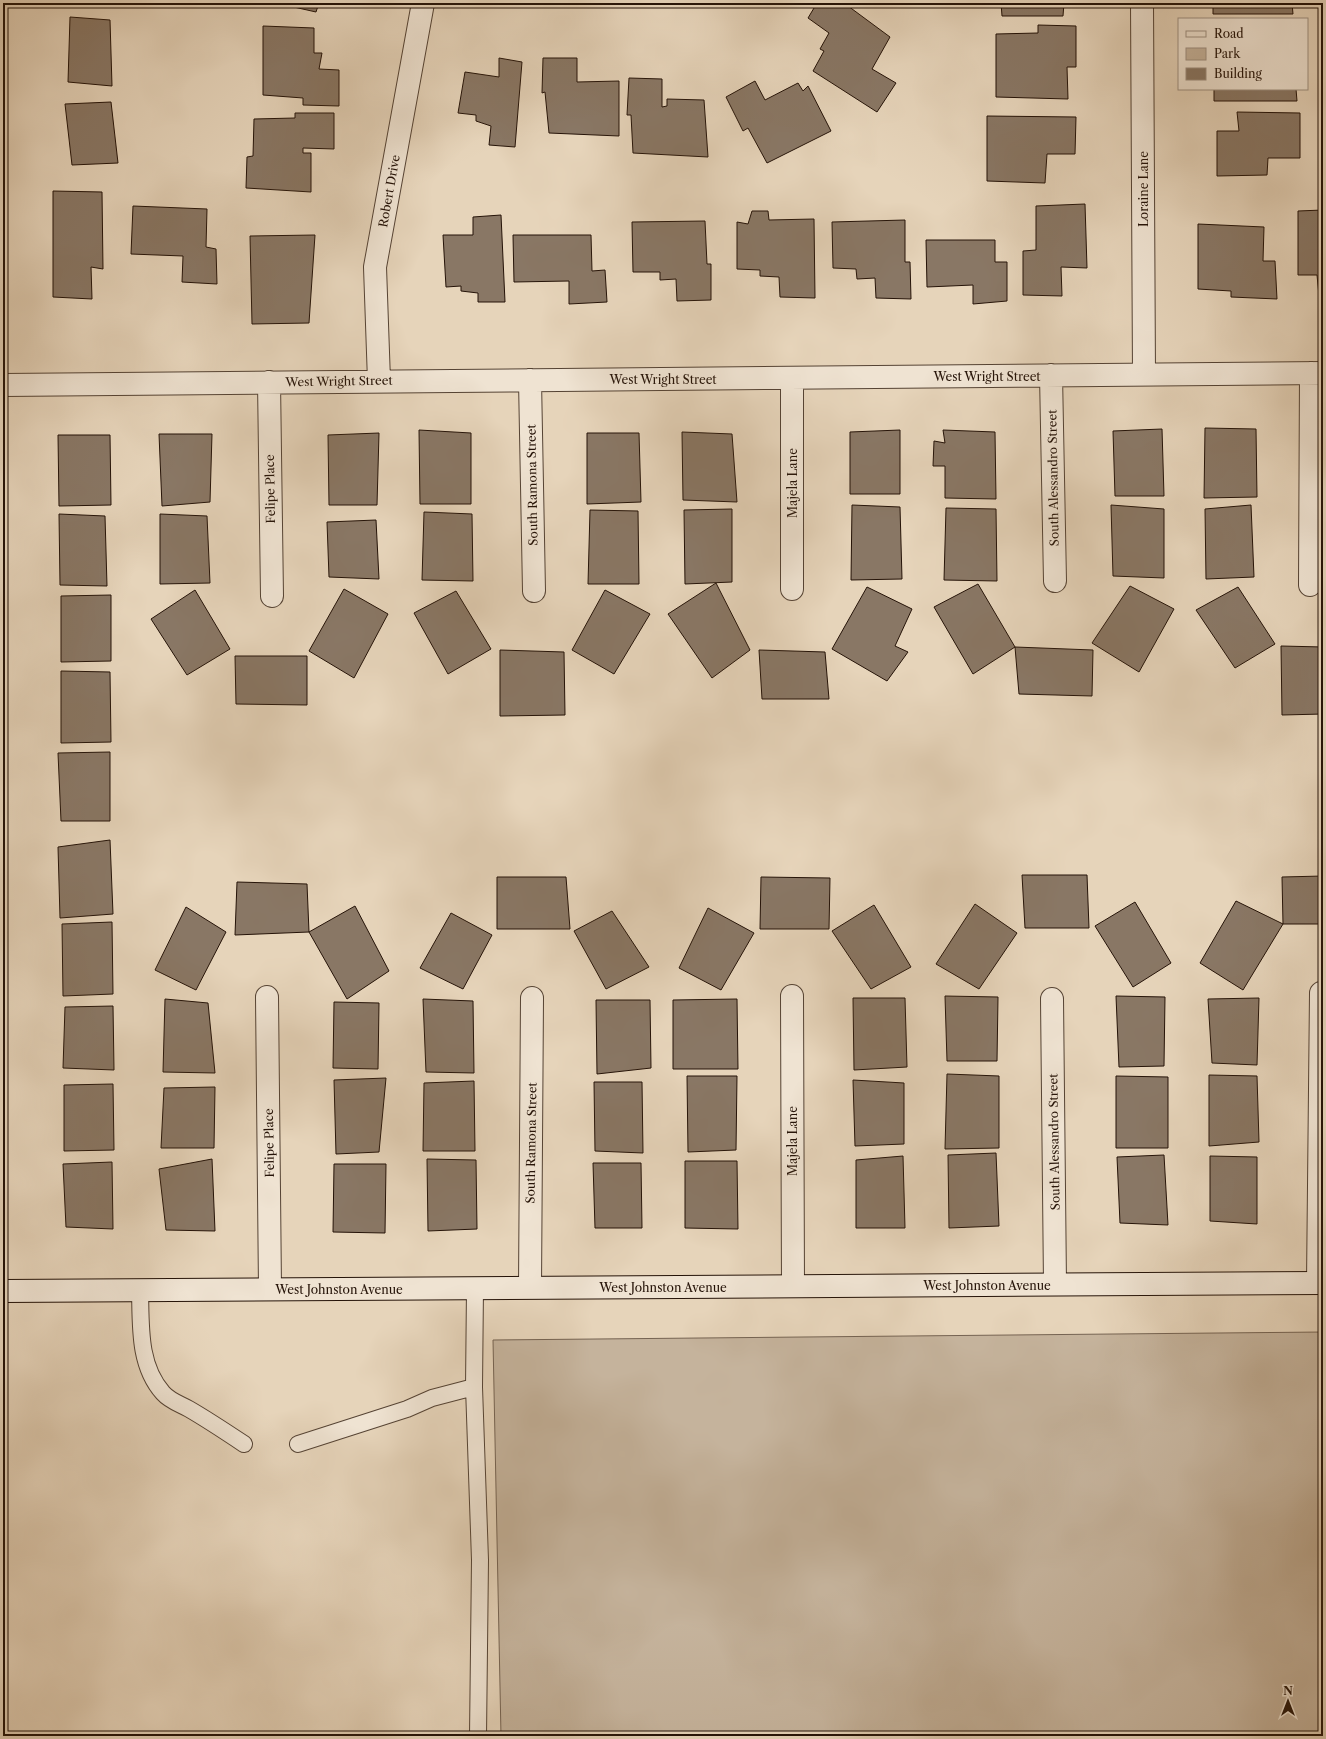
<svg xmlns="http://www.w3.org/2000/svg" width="1326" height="1739" viewBox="0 0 1326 1739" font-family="'Libre Caslon Text',serif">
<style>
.green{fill:#c5b39c;stroke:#756352}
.building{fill:#897765;stroke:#251308}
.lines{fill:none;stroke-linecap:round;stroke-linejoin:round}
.lane-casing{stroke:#554334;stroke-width:18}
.street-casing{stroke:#554334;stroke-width:24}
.secondary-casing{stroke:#251308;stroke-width:24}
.lane{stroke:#efe3d2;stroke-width:16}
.street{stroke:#efe3d2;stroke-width:22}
.secondary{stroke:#efe3d2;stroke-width:22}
.labels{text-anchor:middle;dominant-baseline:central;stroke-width:3;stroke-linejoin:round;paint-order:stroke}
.street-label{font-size:12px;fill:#251308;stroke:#efe3d2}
</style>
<rect width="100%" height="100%" fill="#e6d4ba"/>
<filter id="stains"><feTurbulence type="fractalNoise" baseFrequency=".005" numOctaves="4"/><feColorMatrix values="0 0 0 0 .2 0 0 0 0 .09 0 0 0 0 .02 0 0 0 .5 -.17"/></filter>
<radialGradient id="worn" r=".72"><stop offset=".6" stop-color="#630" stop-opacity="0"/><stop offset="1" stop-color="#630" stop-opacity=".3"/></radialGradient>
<path class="green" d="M 1323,1332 L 1323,1736 L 501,1736 L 493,1340 Z"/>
<path class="building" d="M 67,3 L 124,3 L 125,5 L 67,6 Z
M 276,3 L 319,3 L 316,12 Z
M 817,3 L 844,3 L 890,37 L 872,69 L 896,83 L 877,112 L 813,71 L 824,51 L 820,49 L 829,33 L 808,18 Z
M 1001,3 L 1064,3 L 1063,16 L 1002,16 Z
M 1213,3 L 1292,3 L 1293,14 L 1213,14 Z
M 70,17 L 110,20 L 112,86 L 68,82 Z
M 1038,25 L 1076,26 L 1076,67 L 1067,67 L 1068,99 L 996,97 L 996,34 L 1038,33 Z
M 263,26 L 314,28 L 314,53 L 322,53 L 319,69 L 339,70 L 339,106 L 303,105 L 303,98 L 263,95 Z
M 499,58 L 522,62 L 515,147 L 489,145 L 491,126 L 476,121 L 476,115 L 458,113 L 465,72 L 499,77 Z
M 543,58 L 577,58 L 577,82 L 619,81 L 619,136 L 549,133 L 545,92 L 542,93 Z
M 629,78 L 662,79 L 662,107 L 667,106 L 667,99 L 704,100 L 708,157 L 633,153 L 631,115 L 627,115 Z
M 755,81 L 765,100 L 798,83 L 803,91 L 808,86 L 831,131 L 767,163 L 748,128 L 743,131 L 726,97 Z
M 1214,89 L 1296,89 L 1297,101 L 1214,101 Z
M 111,102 L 118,163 L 72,165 L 65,104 Z
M 1237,112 L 1300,113 L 1300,158 L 1268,158 L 1267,175 L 1217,176 L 1217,131 L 1239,131 Z
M 295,113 L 334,113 L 334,149 L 303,148 L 303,153 L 311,153 L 311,192 L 246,188 L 247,157 L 253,156 L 254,119 L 295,118 Z
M 987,116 L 1076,117 L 1075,154 L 1047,154 L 1045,183 L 987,181 Z
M 53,191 L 102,192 L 103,269 L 91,267 L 92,299 L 53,297 Z
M 1085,204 L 1087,268 L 1061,267 L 1062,296 L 1023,295 L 1023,251 L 1036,250 L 1036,206 Z
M 133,206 L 207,209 L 206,247 L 216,249 L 217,284 L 182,282 L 183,256 L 131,254 Z
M 1323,210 L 1323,296 L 1319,296 L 1317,275 L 1298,275 L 1298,211 Z
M 752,211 L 768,211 L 769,220 L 814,219 L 815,298 L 780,297 L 779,277 L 760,276 L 760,270 L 737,269 L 737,222 L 748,224 Z
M 501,215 L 505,302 L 478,302 L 478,293 L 461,291 L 461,286 L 446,287 L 443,235 L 473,235 L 473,217 Z
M 905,220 L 905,262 L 910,262 L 911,299 L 876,298 L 875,278 L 857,279 L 856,269 L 833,268 L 832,222 Z
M 705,221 L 707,264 L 711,264 L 711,300 L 677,301 L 676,279 L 660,280 L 660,272 L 633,272 L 632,222 Z
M 1198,224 L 1264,227 L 1263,261 L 1275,261 L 1277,299 L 1231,297 L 1231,291 L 1198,289 Z
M 315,235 L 309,323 L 252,324 L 250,236 Z
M 513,235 L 591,235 L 592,271 L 605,270 L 607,302 L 569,304 L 569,281 L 514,282 Z
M 926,240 L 995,240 L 995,262 L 1007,262 L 1007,301 L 973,304 L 973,285 L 927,287 Z
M 1205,428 L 1256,429 L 1257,497 L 1204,498 Z
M 1162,429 L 1164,496 L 1115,496 L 1113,431 Z
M 419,430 L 471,433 L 471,504 L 420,504 Z
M 900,430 L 900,494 L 850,494 L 850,432 Z
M 943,430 L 995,432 L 996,499 L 945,498 L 945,466 L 933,466 L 934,441 L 945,443 Z
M 682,432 L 732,434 L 737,502 L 683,500 Z
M 379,433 L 377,505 L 329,505 L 328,435 Z
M 587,433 L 639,433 L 641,502 L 587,504 Z
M 159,434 L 212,434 L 210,502 L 162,506 Z
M 58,435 L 110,435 L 111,505 L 59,506 Z
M 852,505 L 900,507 L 902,579 L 851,580 Z
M 1111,505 L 1164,509 L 1164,578 L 1113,576 Z
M 1251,505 L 1254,577 L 1206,579 L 1205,509 Z
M 946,508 L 996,509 L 997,581 L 944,580 Z
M 732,509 L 732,582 L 685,584 L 684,510 Z
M 590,510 L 638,511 L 639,584 L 588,584 Z
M 424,512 L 472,514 L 473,581 L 422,580 Z
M 59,514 L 105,516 L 107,586 L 60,585 Z
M 160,514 L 207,516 L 210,583 L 160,584 Z
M 376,520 L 379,579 L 329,577 L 327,522 Z
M 716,583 L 750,650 L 712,678 L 668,614 Z
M 978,584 L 1015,647 L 973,674 L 934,607 Z
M 1130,586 L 1174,609 L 1139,672 L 1092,643 Z
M 867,587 L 912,609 L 895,646 L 908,652 L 887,681 L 832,649 Z
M 1238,587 L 1275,644 L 1235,668 L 1196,610 Z
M 344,589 L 388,614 L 354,678 L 309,651 Z
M 195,590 L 230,649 L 187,675 L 151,619 Z
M 605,590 L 650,614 L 614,674 L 572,650 Z
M 456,591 L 491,649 L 448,674 L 414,613 Z
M 111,595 L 111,661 L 61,662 L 61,596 Z
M 1281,646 L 1323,647 L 1323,714 L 1282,715 Z
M 1015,647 L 1093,650 L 1092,696 L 1019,694 Z
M 500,650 L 564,652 L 565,715 L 500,716 Z
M 759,650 L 825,652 L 829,699 L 762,699 Z
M 235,656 L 307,656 L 307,705 L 236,704 Z
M 61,671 L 110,672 L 111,742 L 61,743 Z
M 110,752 L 110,821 L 61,821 L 58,753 Z
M 110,840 L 113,914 L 60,918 L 58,847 Z
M 1022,875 L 1087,875 L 1089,928 L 1025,928 Z
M 1323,876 L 1323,924 L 1283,924 L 1282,877 Z
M 497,877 L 566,877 L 570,929 L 497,929 Z
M 761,877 L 830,878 L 829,929 L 760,929 Z
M 237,882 L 307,884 L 309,932 L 235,935 Z
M 1236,901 L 1283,924 L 1243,990 L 1200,963 Z
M 1135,902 L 1171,963 L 1133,987 L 1095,926 Z
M 975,904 L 1017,933 L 979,989 L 936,964 Z
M 874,905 L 911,967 L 871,989 L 832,931 Z
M 355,906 L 389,971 L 347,999 L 309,932 Z
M 186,907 L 226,932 L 196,990 L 155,970 Z
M 708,908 L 754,933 L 721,990 L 679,968 Z
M 612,911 L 649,967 L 606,989 L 574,931 Z
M 451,913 L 492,935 L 463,989 L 420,968 Z
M 112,922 L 113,994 L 63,996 L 62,924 Z
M 945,996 L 998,997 L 997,1061 L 947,1061 Z
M 1116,996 L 1165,997 L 1164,1066 L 1119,1067 Z
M 853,998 L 905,998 L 907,1067 L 854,1070 Z
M 1259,998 L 1257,1065 L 1212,1063 L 1208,999 Z
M 165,999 L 208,1003 L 215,1073 L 163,1072 Z
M 423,999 L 473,1001 L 474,1073 L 426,1072 Z
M 737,999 L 738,1069 L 673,1069 L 673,1000 Z
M 596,1000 L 650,1000 L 651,1068 L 597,1074 Z
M 334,1002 L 379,1003 L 378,1069 L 333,1068 Z
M 113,1006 L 114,1070 L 63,1068 L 65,1007 Z
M 947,1074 L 999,1076 L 999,1148 L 945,1149 Z
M 1209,1075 L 1257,1076 L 1259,1142 L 1209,1146 Z
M 687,1076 L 737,1076 L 736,1150 L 688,1152 Z
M 1116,1076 L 1168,1077 L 1168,1148 L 1116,1148 Z
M 386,1078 L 379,1152 L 336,1154 L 334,1080 Z
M 853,1080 L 904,1083 L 904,1144 L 855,1146 Z
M 474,1081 L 475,1151 L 423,1151 L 424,1083 Z
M 594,1082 L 642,1082 L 643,1153 L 595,1151 Z
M 113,1084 L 114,1150 L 64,1151 L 64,1085 Z
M 215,1087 L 214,1148 L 161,1148 L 164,1088 Z
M 996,1153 L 999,1226 L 949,1228 L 948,1155 Z
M 1164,1155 L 1168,1225 L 1120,1223 L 1117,1157 Z
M 903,1156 L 905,1228 L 856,1228 L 856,1160 Z
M 1210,1156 L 1257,1157 L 1257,1224 L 1210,1221 Z
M 212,1159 L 215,1231 L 166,1230 L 159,1169 Z
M 427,1159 L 476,1160 L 477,1229 L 428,1231 Z
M 685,1161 L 737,1161 L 738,1229 L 685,1228 Z
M 112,1162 L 113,1229 L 66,1227 L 63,1164 Z
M 593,1163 L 641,1163 L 642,1228 L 595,1228 Z
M 334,1164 L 386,1164 L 385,1233 L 333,1232 Z"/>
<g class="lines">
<defs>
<path id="lane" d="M 140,1290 C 141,1325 138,1365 163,1393 C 170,1401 180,1404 189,1409 C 208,1420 226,1432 244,1444
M 474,1387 L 480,1560 L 478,1736
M 298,1444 L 407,1409 L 432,1398 L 474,1387 L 475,1288"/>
<path id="street" d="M 1142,3 L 1144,374
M 1051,375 L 1055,581
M 530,380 L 534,591
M 379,381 L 375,267 L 423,3
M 269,382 L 272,596
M 3,385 L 1323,373
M 1310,585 L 1311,373
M 792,589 L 792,378
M 792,996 L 793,1286
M 267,997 L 270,1289
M 1052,999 L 1055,1284
M 1318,1283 L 1321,993
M 530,1287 L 532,998"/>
<path id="secondary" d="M 3,1291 L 1323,1283"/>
</defs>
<use href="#lane" class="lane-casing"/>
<use href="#street" class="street-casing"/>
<use href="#secondary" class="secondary-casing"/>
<use href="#lane" class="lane"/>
<use href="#street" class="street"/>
<use href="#secondary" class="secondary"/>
</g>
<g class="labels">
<g class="street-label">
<text transform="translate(1143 189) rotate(-90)">Loraine Lane</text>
<text transform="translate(389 191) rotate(-80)">Robert Drive</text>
<text x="987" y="376">West Wright Street</text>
<text x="663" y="379">West Wright Street</text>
<text transform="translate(339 381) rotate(-1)">West Wright Street</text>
<text transform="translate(1053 478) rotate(-91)">South Alessandro Street</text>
<text transform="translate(792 483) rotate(-90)">Majela Lane</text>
<text transform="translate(532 485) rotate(-91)">South Ramona Street</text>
<text transform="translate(270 489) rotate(-91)">Felipe Place</text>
<text transform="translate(792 1141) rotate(-90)">Majela Lane</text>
<text transform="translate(1054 1142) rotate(-91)">South Alessandro Street</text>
<text transform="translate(269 1143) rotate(-91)">Felipe Place</text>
<text transform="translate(531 1143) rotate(-89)">South Ramona Street</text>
<text x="987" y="1285">West Johnston Avenue</text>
<text x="663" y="1287">West Johnston Avenue</text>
<text x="339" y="1289">West Johnston Avenue</text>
</g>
</g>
<rect width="1326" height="1739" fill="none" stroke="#e6d4ba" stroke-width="16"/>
<rect x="4" y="4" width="1318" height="1731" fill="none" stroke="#251308" stroke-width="2"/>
<rect x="8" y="8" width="1310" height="1723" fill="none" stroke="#251308"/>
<rect x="1178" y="18" width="130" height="72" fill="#efe3d2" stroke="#9e9081"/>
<rect x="1186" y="31" width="20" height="6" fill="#efe3d2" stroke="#9e9081"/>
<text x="1214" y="38" font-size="12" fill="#251308">Road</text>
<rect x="1186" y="48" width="20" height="12" fill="#c5b39c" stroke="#9e9081"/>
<text x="1214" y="58" font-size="12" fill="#251308">Park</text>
<rect x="1186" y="68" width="20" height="12" fill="#897765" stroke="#9e9081"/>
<text x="1214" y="78" font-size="12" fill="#251308">Building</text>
<g transform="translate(1288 1701)" stroke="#efe3d2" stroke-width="3" paint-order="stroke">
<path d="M0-3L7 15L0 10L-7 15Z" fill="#251308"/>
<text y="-6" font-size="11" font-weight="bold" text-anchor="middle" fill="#251308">N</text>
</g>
<rect width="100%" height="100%" filter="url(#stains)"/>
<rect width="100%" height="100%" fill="url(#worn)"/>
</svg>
